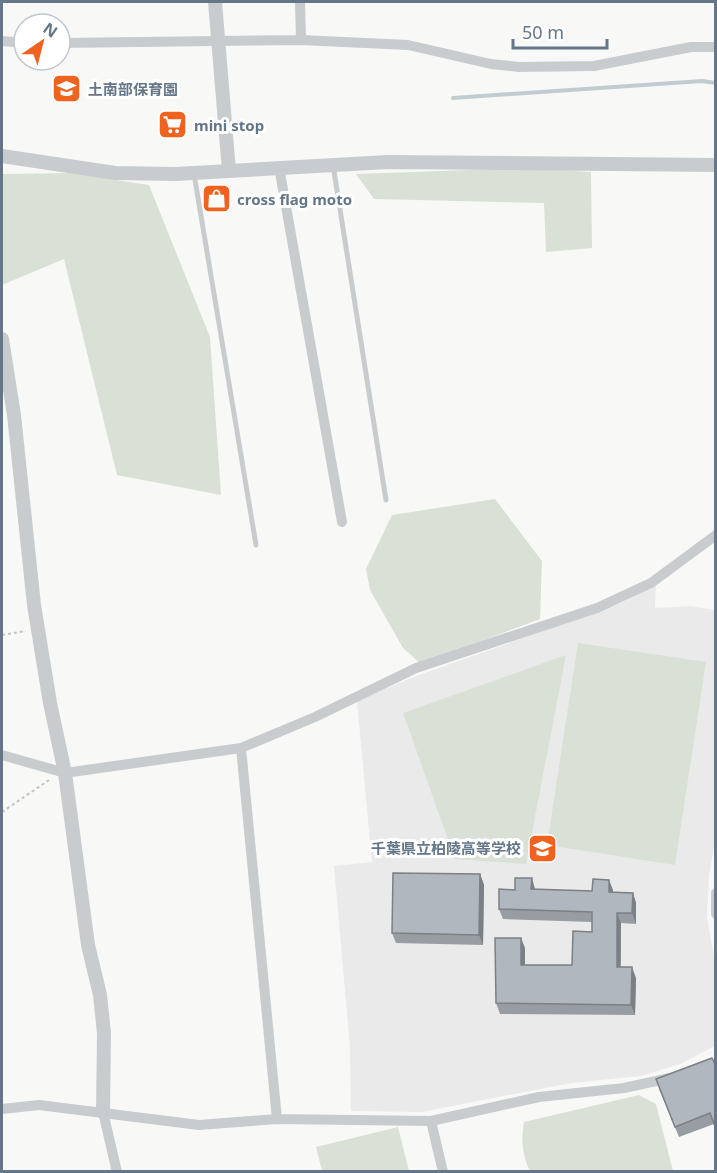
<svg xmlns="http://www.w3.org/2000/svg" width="717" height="1173" viewBox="0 0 717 1173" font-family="'Noto Sans','Noto Sans JP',sans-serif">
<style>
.built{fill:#e9eae9}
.green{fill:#d9e1d6}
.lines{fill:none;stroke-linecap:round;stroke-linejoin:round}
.stream{stroke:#c1ccd1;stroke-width:4}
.path{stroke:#c1c3c6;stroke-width:2;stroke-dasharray:3 3;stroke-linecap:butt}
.service{stroke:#c8cccf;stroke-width:5}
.minor{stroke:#c8cccf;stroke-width:10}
.tertiary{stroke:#c8cccf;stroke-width:14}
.wall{fill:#979da3}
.shaded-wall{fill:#7b8085}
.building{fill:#b0b7be;stroke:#7b8085;stroke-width:1.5}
.labels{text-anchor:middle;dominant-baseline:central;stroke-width:6;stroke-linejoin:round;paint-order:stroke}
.poi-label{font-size:15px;font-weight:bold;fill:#657689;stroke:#fff;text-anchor:start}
</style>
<rect width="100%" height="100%" fill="#f8f9f6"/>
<path class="built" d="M 656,586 L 655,608 L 690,606 L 715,610 L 716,834 L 709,876 L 707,917 L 715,964 L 715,1046 L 680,1064 L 641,1076 L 571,1083 L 422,1112 L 351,1111 L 350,1047 L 334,866 L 372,862 L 357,701 L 411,678 L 621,603 Z"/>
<path class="green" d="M 524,168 L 591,172 L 592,248 L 546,252 L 544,203 L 374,199 L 356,174 Z
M 70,173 L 149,185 L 210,337 L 221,495 L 117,475 L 64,259 L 2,285 L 2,174 Z
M 495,499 L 542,561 L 540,619 L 421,664 L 403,648 L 370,590 L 366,569 L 392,515 Z
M 578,643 L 706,662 L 675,865 L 547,845 Z
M 566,655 L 526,864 L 455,859 L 403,713 Z
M 639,1095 L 656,1104 L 673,1171 L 530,1171 C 522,1155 521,1140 524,1122 Z
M 398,1127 L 409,1171 L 322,1171 L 316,1147 Z"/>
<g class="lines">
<path class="stream" d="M 453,98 L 702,81 L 716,83"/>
<path class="path" d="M 2,635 L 26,631
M 2,812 L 49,780"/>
<path class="service" d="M 333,165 L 386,500
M 194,174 L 256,545"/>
<path class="minor" d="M 300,2 L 301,40
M 2,41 L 24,43
M 60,43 L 301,40 L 408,45 L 491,64 L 519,67 L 594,66 L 691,47 L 716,47
M 279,167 L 342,522
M 241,748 L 277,1119
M 2,755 L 65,773 L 241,748 L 315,717 L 416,668 L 597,608 L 651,583 L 716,535
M 716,893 L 716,914
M 2,1109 L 39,1105 L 199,1125 L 277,1119 L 431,1121 L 539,1097 L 624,1088 L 670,1078
M 103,1112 L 117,1172
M 431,1121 L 443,1172"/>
<path class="tertiary" d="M 215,2 L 229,171
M 2,156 L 115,173 L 176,174 L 388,162 L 716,165
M 2,339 L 14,415 L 34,605 L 50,703 L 65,773 L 88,945 L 100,995 L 104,1033 L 103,1112"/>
</g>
<path class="wall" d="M 480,874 L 484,885 L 483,945 L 396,943 L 392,933 Z
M 609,880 L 613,892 L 633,893 L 636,903 L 636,924 L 621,923 L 621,967 L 636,978 L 635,1015 L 500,1014 L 496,1003 L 525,948 L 525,965 L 572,965 L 592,932 L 592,922 L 503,919 L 499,909 L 515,890 L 535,889 L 592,891 Z
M 712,1058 L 714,1124 L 679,1137 L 659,1089 Z"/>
<path class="shaded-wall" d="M 480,874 L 484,885 L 483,945 L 479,935 Z
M 532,878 L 535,889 L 535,899 L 531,889 Z
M 609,880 L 613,890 L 613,902 L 609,892 Z
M 633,893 L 636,903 L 636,924 L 632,913 Z
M 617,913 L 621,923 L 620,978 L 617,967 Z
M 521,938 L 525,948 L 525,975 L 521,965 Z
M 632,967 L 636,978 L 635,1015 L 631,1005 Z"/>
<path class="building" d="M 393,873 L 480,874 L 479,935 L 392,933 Z
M 515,878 L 532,878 L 531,889 L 592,891 L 593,879 L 609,880 L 609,892 L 633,893 L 632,913 L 617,913 L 617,967 L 632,967 L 631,1005 L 496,1003 L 495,938 L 521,938 L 521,965 L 572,965 L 573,931 L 592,932 L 592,912 L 499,909 L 499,889 L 515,890 Z
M 712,1058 L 716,1066 L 716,1129 L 710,1113 L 675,1127 L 656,1079 Z"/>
<defs>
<symbol id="school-square" viewBox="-11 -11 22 22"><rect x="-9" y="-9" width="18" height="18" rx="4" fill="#f0631f" stroke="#fff"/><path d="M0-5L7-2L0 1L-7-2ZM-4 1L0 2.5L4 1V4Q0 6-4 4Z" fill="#fff"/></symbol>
<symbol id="supermarket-square" viewBox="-11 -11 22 22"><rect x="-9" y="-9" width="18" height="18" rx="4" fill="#f0631f" stroke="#fff"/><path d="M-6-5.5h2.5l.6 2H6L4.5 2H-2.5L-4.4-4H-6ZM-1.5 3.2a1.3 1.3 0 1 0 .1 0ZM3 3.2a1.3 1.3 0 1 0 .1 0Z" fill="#fff"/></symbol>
<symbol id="shop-square" viewBox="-11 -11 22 22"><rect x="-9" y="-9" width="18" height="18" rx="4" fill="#f0631f" stroke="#fff"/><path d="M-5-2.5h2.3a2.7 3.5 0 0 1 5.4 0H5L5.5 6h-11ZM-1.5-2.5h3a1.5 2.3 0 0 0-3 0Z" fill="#fff"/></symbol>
</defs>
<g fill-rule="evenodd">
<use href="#school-square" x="50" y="72" width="33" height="33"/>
<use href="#supermarket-square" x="156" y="108" width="33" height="33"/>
<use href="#shop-square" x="200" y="182" width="33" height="33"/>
<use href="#school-square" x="526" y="832" width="33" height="33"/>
</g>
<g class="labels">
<g class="poi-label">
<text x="88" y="89">土南部保育園</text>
<text x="194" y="125">mini stop</text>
<text x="237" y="199">cross flag moto</text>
<text x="521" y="848" text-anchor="end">千葉県立柏陵高等学校</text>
</g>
</g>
<rect width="717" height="1173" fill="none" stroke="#657689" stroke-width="6"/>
<g transform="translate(42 42) rotate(35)"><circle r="28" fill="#ffffff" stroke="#c1c8d0" stroke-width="1.5"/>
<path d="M0-4.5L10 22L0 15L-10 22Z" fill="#f0631f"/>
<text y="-9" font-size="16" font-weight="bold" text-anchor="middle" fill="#657689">N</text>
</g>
<path d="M513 39v9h94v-9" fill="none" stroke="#657689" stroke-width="3"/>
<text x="522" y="39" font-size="18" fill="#657689" stroke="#ffffff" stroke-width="4.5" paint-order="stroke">50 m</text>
</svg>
